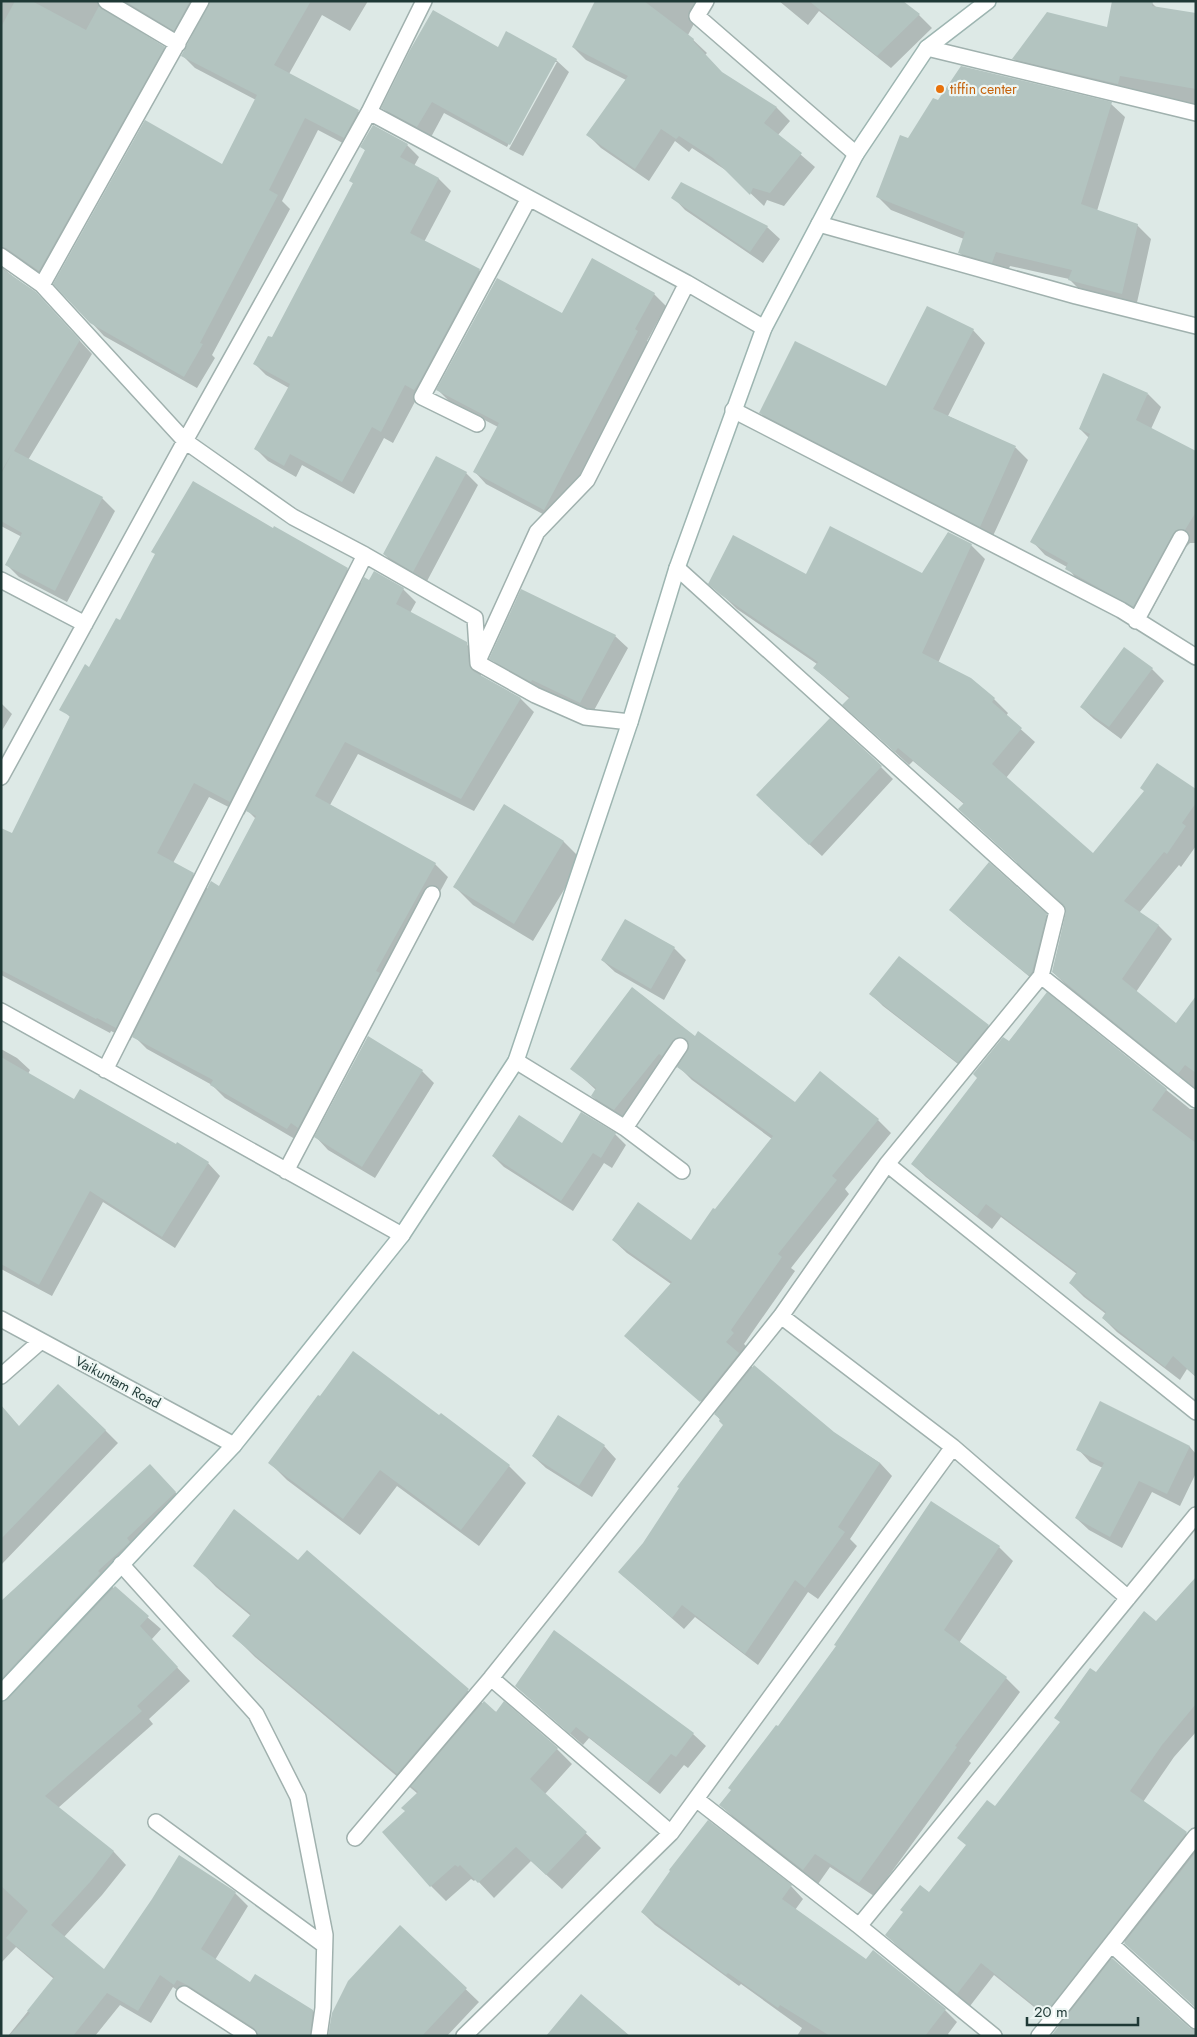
<svg xmlns="http://www.w3.org/2000/svg" width="1197" height="2037" viewBox="0 0 1197 2037" font-family="Jost,sans-serif">
<style>
.shadow{fill:#0003;fill-rule:evenodd}
.building{fill:#b3c4c0}
.lines{fill:none;stroke-linecap:round;stroke-linejoin:round}
.street-casing{stroke:#a0b1ae;stroke-width:18}
.secondary-casing{stroke:#9db5b1;stroke-width:18}
.street{stroke:#fff;stroke-width:15}
.secondary{stroke:#fff;stroke-width:15}
.food-dot{fill:#e8710a;stroke:#edf6f3;stroke-width:2}
.labels{text-anchor:middle;dominant-baseline:central;stroke-width:4.5;stroke-linejoin:round;paint-order:stroke}
.food-label{font-size:14px;fill:#c56008;stroke:#edf6f3;text-anchor:start}
.street-label{font-size:14px;fill:#1f3936;stroke:#edf6f3}
</style>
<rect width="100%" height="100%" fill="#dde9e6"/>
<path class="shadow" d="M 1,1 L 368,1 L 350,31 L 322,15 L 289,74 L 358,111 L 371,124 L 356,150 L 318,130 L 282,201 L 290,209 L 212,355 L 215,358 L 197,388 L 104,336 L 91,322 L 223,166 L 256,100 L 195,68 L 183,56 L 211,6 L 206,8 L 187,42 L 125,5 L 110,9 L 110,16 L 164,48 L 176,60 L 52,283 L 16,259 L 6,263 L 4,269 L 48,306 L 92,354 L 28,460 L 102,498 L 115,511 L 67,602 L 19,577 L 7,565 L 22,537 L 1,526 Z
M 596,1 L 706,1 L 688,35 L 707,53 L 705,55 L 723,74 L 777,108 L 790,121 L 778,135 L 815,167 L 784,206 L 767,200 L 764,206 L 727,171 L 692,148 L 689,152 L 675,141 L 649,181 L 601,148 L 588,135 L 626,80 L 586,60 L 573,47 Z
M 779,1 L 901,1 L 919,15 L 932,28 L 891,68 L 819,11 L 808,25 Z
M 1152,3 L 1158,9 L 1196,14 L 1196,107 L 1035,80 L 1014,59 L 1108,29 Z
M 498,49 L 556,60 L 569,72 L 523,156 L 509,149 L 557,62 L 554,62 L 507,147 L 444,113 L 430,139 L 395,120 L 383,108 Z
M 939,101 L 1111,104 L 1125,117 L 1097,211 L 1137,225 L 1151,239 L 1136,307 L 1084,294 L 1069,279 L 1010,266 L 1006,276 L 973,267 L 960,253 L 964,239 L 891,210 L 877,196 L 908,140 Z
M 407,145 L 419,157 L 414,166 L 439,179 L 451,191 L 424,242 L 479,270 L 491,282 L 418,396 L 393,443 L 384,438 L 354,494 L 302,465 L 296,477 L 268,461 L 256,449 L 289,388 L 266,375 L 254,363 L 272,339 L 354,184 L 350,180 L 366,151 L 362,147 Z
M 681,184 L 767,227 L 780,239 L 763,263 L 685,210 L 673,197 Z
M 593,260 L 654,294 L 666,306 L 647,341 L 649,343 L 556,521 L 486,484 L 475,472 L 498,427 L 450,402 L 438,390 L 562,314 Z
M 973,330 L 985,343 L 948,416 L 1016,448 L 1028,460 L 992,538 L 772,425 L 760,412 L 886,388 Z
M 1148,394 L 1161,407 L 1151,429 L 1196,453 L 1196,543 L 1190,543 L 1186,547 L 1147,619 L 1079,582 L 1067,567 L 1045,555 L 1032,541 L 1089,438 L 1080,429 Z
M 466,473 L 478,485 L 426,583 L 397,567 L 384,554 Z
M 274,530 L 347,569 L 362,584 L 370,582 L 403,589 L 416,602 L 410,613 L 466,644 L 480,657 L 481,677 L 521,699 L 534,712 L 474,811 L 358,754 L 330,805 L 435,864 L 448,877 L 389,984 L 392,987 L 312,1140 L 304,1135 L 300,1142 L 225,1098 L 212,1085 L 147,1049 L 133,1035 L 130,1041 L 111,1031 L 110,1033 L 1,975 L 1,835 L 13,835 L 70,717 L 66,713 L 120,622 ZM 209,797 L 244,815 L 247,810 L 256,819 L 219,887 L 208,889 L 193,874 L 173,863 Z
M 971,545 L 985,559 L 938,663 L 994,699 L 1008,713 L 1006,716 L 1035,742 L 1006,778 L 1093,855 L 1196,790 L 1196,846 L 1181,867 L 1179,865 L 1139,913 L 1159,926 L 1172,939 L 1136,992 L 1176,1025 L 1196,1028 L 1196,1089 L 1067,986 L 1053,972 L 1067,908 L 974,823 L 964,804 L 913,761 L 909,765 L 858,718 L 850,699 L 814,668 L 817,664 L 737,609 L 710,583 L 806,575 L 922,574 Z
M 615,636 L 628,648 L 592,714 L 545,691 L 544,693 L 503,671 L 491,658 Z
M 1152,669 L 1164,681 L 1121,739 L 1094,719 L 1081,707 Z
M 1,703 L 12,714 L 1,732 Z
M 881,767 L 893,779 L 822,856 L 770,808 Z
M 504,806 L 564,842 L 582,860 L 533,941 L 473,905 L 455,887 Z
M 951,910 L 1046,915 L 1058,928 L 1044,984 L 1042,987 L 963,922 Z
M 674,948 L 686,960 L 664,1000 L 615,972 L 602,960 Z
M 632,988 L 695,1038 L 795,1104 L 878,1120 L 891,1133 L 845,1189 L 849,1194 L 791,1268 L 795,1271 L 744,1344 L 747,1347 L 739,1355 L 753,1368 L 833,1433 L 880,1463 L 892,1476 L 850,1539 L 857,1546 L 818,1599 L 808,1592 L 758,1665 L 695,1617 L 684,1629 L 619,1572 L 644,1543 L 724,1425 L 715,1413 L 639,1349 L 671,1284 L 627,1253 L 613,1240 L 691,1242 L 772,1139 L 692,1080 L 678,1066 L 676,1068 L 673,1066 L 628,1123 L 605,1109 L 592,1096 L 596,1090 L 572,1068 Z
M 871,994 L 988,1026 L 1000,1038 L 971,1074 L 883,1006 Z
M 1047,994 L 1190,1109 L 1196,1109 L 1196,1377 L 1187,1369 L 1180,1380 L 1117,1332 L 1103,1318 L 1106,1314 L 1084,1297 L 1070,1283 L 1077,1274 L 1001,1217 L 992,1229 L 926,1177 L 912,1164 Z
M 1,1049 L 17,1058 L 30,1070 L 28,1074 L 75,1101 L 208,1163 L 220,1176 L 175,1248 L 103,1202 L 52,1296 L 1,1269 Z
M 422,1071 L 434,1083 L 375,1178 L 328,1150 L 316,1137 Z
M 615,1134 L 626,1145 L 612,1168 L 604,1163 L 573,1211 L 504,1167 L 493,1156 Z
M 1101,1403 L 1190,1447 L 1196,1454 L 1196,1473 L 1180,1506 L 1152,1492 L 1122,1548 L 1089,1530 L 1076,1518 L 1103,1468 L 1090,1462 L 1078,1449 Z
M 440,1417 L 509,1466 L 526,1483 L 479,1546 L 397,1486 L 360,1535 L 287,1480 L 270,1463 Z
M 1,1427 L 105,1430 L 118,1443 L 1,1565 Z
M 604,1446 L 616,1459 L 592,1497 L 546,1468 L 533,1456 Z
M 163,1479 L 188,1506 L 139,1551 L 142,1555 L 138,1560 L 109,1584 L 161,1629 L 151,1640 L 190,1681 L 149,1719 L 153,1724 L 58,1808 L 114,1852 L 126,1865 L 102,1895 L 64,1937 L 104,1971 L 235,1893 L 248,1906 L 215,1960 L 251,1984 L 313,2011 L 325,2024 L 324,2036 L 259,2036 L 203,1998 L 187,1997 L 173,1987 L 151,2023 L 120,2005 L 95,2036 L 8,2036 L 54,1979 L 16,1947 L 1,1963 L 1,1602 Z
M 999,1547 L 1013,1561 L 959,1643 L 1006,1678 L 1020,1692 L 969,1761 L 971,1763 L 874,1896 L 830,1867 L 818,1884 L 735,1819 L 721,1805 Z
M 307,1551 L 483,1704 L 557,1749 L 572,1764 L 545,1794 L 601,1848 L 562,1889 L 531,1861 L 494,1898 L 476,1879 L 474,1881 L 471,1879 L 446,1901 L 431,1886 L 407,1811 L 418,1794 L 255,1657 L 234,1636 L 251,1616 L 216,1587 L 195,1565 L 298,1562 Z
M 1196,1586 L 1196,1732 L 1174,1757 L 1143,1802 L 1186,1833 L 1196,1842 L 1196,2008 L 1124,1941 L 1111,1958 L 1189,2029 L 1059,2027 L 994,1975 L 970,2006 L 899,1947 L 886,1935 L 929,1894 L 1061,1723 L 1096,1673 L 1156,1623 Z
M 516,1686 L 693,1734 L 706,1746 L 688,1768 L 684,1765 L 660,1794 L 589,1738 L 583,1745 Z
M 791,1886 L 803,1899 L 795,1910 L 866,1961 L 945,2010 L 957,2022 L 948,2034 L 950,2036 L 797,2036 L 802,2028 L 741,1984 L 739,1986 L 655,1925 L 642,1912 Z
M 401,1927 L 479,2002 L 447,2036 L 329,2036 Z"/>
<path class="building" d="M 15,1 L 32,1 L 86,30 L 99,6 L 165,47 L 39,271 L 6,248 L 1,247 L 1,27 Z
M 125,1 L 190,1 L 174,31 Z
M 210,1 L 311,1 L 274,65 L 359,110 L 344,138 L 305,118 L 269,190 L 278,195 L 200,343 L 203,344 L 184,377 L 90,323 L 53,284 L 145,120 L 222,164 L 257,95 L 181,56 Z
M 595,1 L 644,1 L 694,39 L 693,41 L 722,72 L 777,107 L 764,123 L 802,153 L 770,193 L 753,188 L 750,195 L 713,158 L 679,136 L 676,139 L 661,129 L 635,169 L 586,135 L 628,76 L 572,47 Z
M 809,1 L 903,1 L 920,14 L 877,56 Z
M 1112,1 L 1153,1 L 1152,6 L 1196,13 L 1196,89 L 1120,76 L 1118,84 L 1012,59 L 1047,12 L 1107,27 Z
M 433,10 L 498,47 L 506,31 L 557,59 L 510,145 L 432,102 L 417,127 L 381,108 L 410,50 Z
M 961,66 L 1112,102 L 1081,204 L 1138,224 L 1122,294 L 1068,280 L 1072,270 L 996,252 L 992,263 L 958,253 L 965,232 L 876,197 L 900,135 L 908,138 L 933,98 L 938,100 Z
M 373,125 L 408,144 L 400,157 L 439,178 L 410,233 L 480,269 L 420,381 L 414,390 L 405,385 L 381,432 L 372,427 L 342,482 L 290,454 L 284,466 L 254,449 L 290,384 L 253,364 L 268,336 L 272,337 L 353,183 L 349,181 L 365,150 L 360,147 Z
M 681,182 L 768,226 L 750,252 L 671,198 Z
M 592,258 L 655,293 L 635,329 L 638,331 L 544,510 L 473,472 L 499,423 L 436,390 L 497,278 L 562,313 Z
M 1,268 L 36,292 L 80,340 L 14,451 L 103,497 L 55,591 L 5,565 L 22,533 L 1,521 L 1,474 L 12,453 L 1,472 Z
M 927,306 L 974,329 L 933,409 L 1016,446 L 980,527 L 759,413 L 795,341 L 886,386 Z
M 1103,373 L 1148,393 L 1136,420 L 1196,451 L 1196,512 L 1185,530 L 1177,530 L 1173,534 L 1133,607 L 1065,569 L 1068,563 L 1030,542 L 1090,434 L 1079,429 Z
M 436,456 L 467,472 L 413,572 L 383,554 Z
M 193,481 L 273,528 L 274,526 L 348,568 L 230,802 L 194,783 L 157,853 L 194,873 L 116,1028 L 97,1018 L 96,1019 L 1,970 L 1,828 L 12,833 L 70,716 L 59,710 L 85,664 L 89,667 L 116,618 L 120,620 L 155,554 L 151,552 Z
M 830,526 L 922,573 L 948,532 L 972,544 L 922,653 L 971,678 L 995,698 L 992,702 L 1022,728 L 992,764 L 1093,853 L 1144,791 L 1140,788 L 1157,763 L 1196,789 L 1196,803 L 1182,823 L 1186,826 L 1167,854 L 1164,852 L 1124,901 L 1159,925 L 1122,979 L 1176,1023 L 1196,996 L 1196,1073 L 1185,1065 L 1178,1074 L 1052,972 L 1066,913 L 1063,904 L 958,809 L 964,803 L 898,748 L 895,752 L 842,705 L 850,697 L 813,668 L 818,662 L 721,595 L 708,584 L 733,535 L 806,574 Z
M 374,571 L 404,588 L 396,604 L 467,642 L 469,664 L 473,671 L 521,698 L 461,799 L 345,742 L 315,796 L 436,863 L 376,971 L 380,973 L 298,1128 L 291,1123 L 287,1129 L 210,1085 L 213,1080 L 132,1037 L 211,881 L 219,886 L 256,816 L 246,811 L 364,577 L 369,580 Z
M 521,589 L 616,635 L 580,703 L 532,680 L 531,682 L 489,659 Z
M 1124,647 L 1153,668 L 1109,727 L 1080,707 Z
M 830,718 L 882,766 L 809,845 L 756,795 Z
M 504,804 L 564,841 L 514,924 L 453,887 Z
M 989,862 L 1047,914 L 1032,972 L 1029,976 L 949,910 Z
M 625,919 L 675,947 L 651,989 L 601,960 Z
M 899,956 L 989,1025 L 958,1063 L 869,994 Z
M 632,987 L 695,1036 L 698,1031 L 795,1102 L 820,1071 L 879,1119 L 832,1176 L 837,1180 L 778,1254 L 782,1257 L 731,1330 L 734,1333 L 726,1342 L 739,1353 L 700,1402 L 624,1336 L 672,1282 L 612,1240 L 638,1202 L 691,1240 L 713,1208 L 715,1209 L 773,1136 L 677,1067 L 689,1047 L 688,1041 L 681,1037 L 673,1040 L 662,1056 L 659,1054 L 614,1110 L 591,1096 L 596,1088 L 570,1069 Z
M 1047,992 L 1167,1089 L 1152,1110 L 1196,1143 L 1196,1377 L 1173,1356 L 1165,1367 L 1102,1318 L 1106,1312 L 1069,1283 L 1077,1272 L 986,1204 L 977,1216 L 911,1164 L 977,1078 L 973,1074 L 1003,1037 L 1009,1041 Z
M 368,1036 L 423,1070 L 362,1167 L 314,1137 Z
M 1,1057 L 74,1099 L 80,1089 L 176,1144 L 177,1142 L 209,1162 L 162,1237 L 90,1191 L 39,1285 L 1,1264 Z
M 581,1112 L 616,1133 L 601,1158 L 593,1153 L 561,1201 L 492,1156 L 519,1115 L 562,1143 Z
M 353,1351 L 439,1415 L 441,1413 L 510,1465 L 461,1530 L 380,1470 L 343,1519 L 268,1463 L 318,1395 L 320,1396 Z
M 754,1365 L 834,1432 L 880,1463 L 838,1527 L 845,1532 L 805,1588 L 795,1580 L 745,1654 L 682,1605 L 672,1618 L 618,1572 L 643,1543 L 679,1488 L 677,1487 L 723,1425 L 719,1421 L 720,1419 L 714,1414 Z
M 58,1384 L 106,1430 L 1,1539 L 1,1405 L 19,1426 Z
M 1100,1401 L 1190,1446 L 1167,1494 L 1139,1481 L 1110,1537 L 1075,1518 L 1104,1463 L 1076,1450 Z
M 558,1415 L 605,1445 L 579,1486 L 532,1456 Z
M 150,1464 L 176,1492 L 127,1538 L 130,1542 L 98,1571 L 100,1573 L 1,1679 L 1,1601 Z
M 931,1501 L 1000,1546 L 944,1630 L 1007,1677 L 955,1746 L 957,1747 L 859,1883 L 815,1854 L 803,1870 L 719,1805 L 731,1790 L 728,1788 L 776,1725 L 778,1726 L 836,1646 L 834,1645 Z
M 234,1509 L 298,1560 L 307,1550 L 469,1689 L 397,1774 L 232,1636 L 251,1614 L 193,1566 Z
M 1196,1577 L 1196,1704 L 1162,1745 L 1130,1791 L 1187,1832 L 1045,2014 L 981,1963 L 957,1994 L 885,1935 L 903,1912 L 900,1910 L 920,1885 L 929,1892 L 966,1845 L 957,1838 L 987,1800 L 995,1806 L 1060,1722 L 1054,1718 L 1090,1668 L 1096,1672 L 1144,1611 L 1156,1621 Z
M 115,1586 L 149,1616 L 140,1626 L 178,1667 L 137,1706 L 142,1711 L 45,1796 L 114,1851 L 90,1882 L 51,1925 L 104,1969 L 152,1899 L 179,1855 L 236,1892 L 201,1949 L 250,1982 L 255,1974 L 313,2010 L 310,2036 L 258,2036 L 254,2028 L 189,1986 L 177,1980 L 174,1985 L 160,1975 L 138,2011 L 107,1993 L 73,2036 L 9,2036 L 30,2013 L 27,2011 L 54,1977 L 6,1938 L 28,1911 L 1,1886 L 1,1702 L 8,1699 Z
M 554,1630 L 694,1733 L 676,1757 L 671,1754 L 647,1783 L 576,1727 L 570,1734 L 515,1686 Z
M 484,1701 L 496,1712 L 504,1701 L 558,1748 L 530,1779 L 587,1832 L 546,1875 L 516,1847 L 478,1883 L 460,1865 L 458,1867 L 455,1865 L 430,1887 L 382,1832 L 405,1811 L 401,1808 L 418,1792 L 411,1786 Z
M 708,1820 L 792,1885 L 782,1899 L 866,1959 L 873,1950 L 946,2009 L 925,2036 L 830,2036 L 780,2005 L 778,2008 L 728,1973 L 726,1975 L 641,1912 L 670,1871 L 669,1870 Z
M 1196,1852 L 1196,2008 L 1124,1943 Z
M 400,1925 L 467,1988 L 422,2036 L 328,2036 L 332,2013 L 348,1981 Z
M 1112,1958 L 1190,2028 L 1196,2030 L 1196,2036 L 1051,2036 Z
M 581,1994 L 630,2036 L 546,2036 Z"/>
<g class="lines">
<defs>
<path id="street" d="M 106,1 L 178,44
M 706,1 L 697,16 L 856,154
M 927,48 L 1196,113
M 369,112 L 687,283 L 764,328
M 819,224 L 1076,296 L 1196,326
M 1,256 L 42,285 L 185,441 L 293,517 L 365,555 L 475,618 L 478,663 L 535,695 L 585,717 L 630,722
M 42,285 L 201,1
M 733,410 L 1121,610 L 1196,657
M 477,424 L 422,397 L 529,198
M 1,580 L 85,624
M 1136,621 L 1181,538
M 478,661 L 537,532 L 587,480 L 687,283
M 1,777 L 185,441 L 369,112 L 424,1
M 1041,976 L 1196,1100
M 1,1011 L 402,1235
M 516,1061 L 625,1128 L 682,1171
M 105,1070 L 365,555
M 625,1128 L 680,1046
M 887,1164 L 1196,1412
M 286,1171 L 432,894
M 781,1316 L 953,1447 L 1128,1598
M 1,1319 L 234,1445
M 1,1376 L 41,1341
M 121,1564 L 256,1714 L 298,1797 L 325,1935 L 323,2008 L 319,2036
M 491,1678 L 671,1833
M 696,1799 L 859,1926 L 994,2036
M 156,1822 L 324,1945
M 355,1838 L 491,1678 L 781,1316 L 887,1164 L 1041,976 L 1057,911 L 677,568
M 859,1926 L 1196,1515
M 1111,1944 L 1196,2021
M 184,1994 L 249,2036
M 464,2036 L 671,1833 L 953,1447
M 1039,2036 L 1196,1836"/>
<path id="secondary" d="M 1,1693 L 234,1445 L 402,1235 L 516,1061 L 630,722 L 677,568 L 764,328 L 856,154 L 927,48 L 988,1"/>
</defs>
<use href="#street" class="street-casing"/>
<use href="#secondary" class="secondary-casing"/>
<use href="#street" class="street"/>
<use href="#secondary" class="secondary"/>
</g>
<circle class="food-dot" cx="940" cy="89" r="5"/>
<g class="labels">
<g class="food-label">
<text x="950" y="89">tiffin center</text>
</g>
<g class="street-label">
<text transform="translate(118 1382) rotate(28)">Vaikuntam Road</text>
</g>
</g>
<rect width="1197" height="2037" fill="none" stroke="#1f3936" stroke-width="5"/>
<path d="M1027 2017v8h111v-8" fill="none" stroke="#1f3936" stroke-width="2.5"/>
<text x="1034" y="2017" font-size="15" fill="#1f3936" stroke="#edf6f3" stroke-width="4" paint-order="stroke">20 m</text>
</svg>
